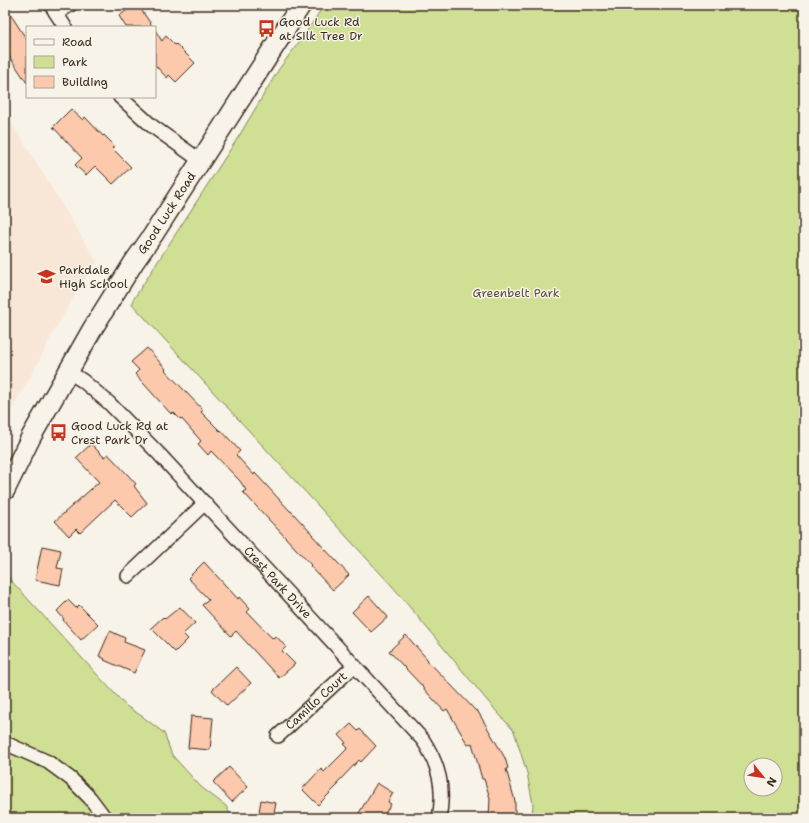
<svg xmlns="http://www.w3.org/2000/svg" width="809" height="823" viewBox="0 0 809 823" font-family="'Shantell Sans',sans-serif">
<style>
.built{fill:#f8e6d6}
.green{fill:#cfe095;stroke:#85855a;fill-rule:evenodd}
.building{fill:#fcc9ac;stroke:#3b2a1e}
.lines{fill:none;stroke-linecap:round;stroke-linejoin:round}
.street-casing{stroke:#3b2a1e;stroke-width:16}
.secondary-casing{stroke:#3b2a1e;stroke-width:22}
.street{stroke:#f7f3e8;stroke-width:13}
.secondary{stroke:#f7f3e8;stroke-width:19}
.labels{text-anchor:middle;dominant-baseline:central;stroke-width:3;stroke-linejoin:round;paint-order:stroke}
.poi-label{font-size:12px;fill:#3b2a1e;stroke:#f7f3e8;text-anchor:start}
.street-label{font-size:12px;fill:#3b2a1e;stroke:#f7f3e8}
.park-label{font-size:12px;fill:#594e36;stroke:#f7f3e8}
</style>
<rect width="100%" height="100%" fill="#f7f3e8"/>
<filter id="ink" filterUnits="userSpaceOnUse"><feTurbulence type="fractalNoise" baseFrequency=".025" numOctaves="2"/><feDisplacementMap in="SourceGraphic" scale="8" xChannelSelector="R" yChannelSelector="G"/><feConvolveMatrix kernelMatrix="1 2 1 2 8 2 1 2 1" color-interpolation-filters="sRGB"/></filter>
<g filter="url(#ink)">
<path class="built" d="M 5,112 L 97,262 L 76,293 L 52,334 L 40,359 L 5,421 Z"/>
<path class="green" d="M 324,5 L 804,5 L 804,818 L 532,818 L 533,804 L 527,773 L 514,731 L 490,704 L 393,587 L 132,304 L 134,301 L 133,300 L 239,136 L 279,69 L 305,34 ZM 751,765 L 775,765 L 775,789 L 751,789 Z
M 5,574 L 126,706 L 143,717 L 164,733 L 172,755 L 201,787 L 226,806 L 232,818 L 5,818 Z"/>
<path class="building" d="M 134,5 L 138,5 L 153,27 L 126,27 L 119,16 Z
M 5,6 L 27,40 L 27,83 L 5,50 Z
M 155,30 L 162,41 L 166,36 L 175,45 L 176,44 L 195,63 L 176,82 L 169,75 L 167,78 L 155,65 Z
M 71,109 L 83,120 L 85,117 L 103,136 L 104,135 L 115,146 L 112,148 L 131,167 L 113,184 L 95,166 L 86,175 L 75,165 L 82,158 L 53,127 Z
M 147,348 L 166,369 L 165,370 L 203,410 L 201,412 L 220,431 L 221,430 L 240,451 L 236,455 L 254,475 L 255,473 L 290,511 L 291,511 L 313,535 L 312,535 L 349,575 L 333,590 L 310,566 L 311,565 L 243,492 L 246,490 L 240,481 L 211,451 L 208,455 L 198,444 L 201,441 L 181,418 L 180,419 L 173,412 L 171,414 L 135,374 L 139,370 L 131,362 Z
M 91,444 L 104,457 L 108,454 L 128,475 L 136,484 L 134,486 L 147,503 L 132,517 L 115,500 L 80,533 L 76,529 L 69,536 L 55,521 L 99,482 L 76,458 Z
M 42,546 L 61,550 L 57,568 L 63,569 L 60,585 L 35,580 Z
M 204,562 L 238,599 L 239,597 L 250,609 L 247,612 L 272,638 L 276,636 L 286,647 L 282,651 L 295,664 L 279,678 L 236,631 L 231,636 L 202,605 L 209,600 L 188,578 Z
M 369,596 L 388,617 L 371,632 L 352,612 Z
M 68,600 L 76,608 L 79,605 L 98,624 L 81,640 L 63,620 L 64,619 L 57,611 Z
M 180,607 L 195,623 L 183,634 L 188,639 L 175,652 L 151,628 L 163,617 L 165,619 Z
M 110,631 L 125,638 L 124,642 L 145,650 L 134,673 L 104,660 L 105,659 L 99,656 Z
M 406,635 L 428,660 L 427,660 L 476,711 L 477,710 L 505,758 L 508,768 L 506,769 L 515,801 L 515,818 L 489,818 L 490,798 L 484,779 L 482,779 L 472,743 L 468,745 L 447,709 L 444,711 L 422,687 L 423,687 L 389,651 Z
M 236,667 L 251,683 L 227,706 L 212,690 Z
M 191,716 L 213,718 L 210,750 L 188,748 Z
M 351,724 L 358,731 L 360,729 L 376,746 L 361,762 L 359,760 L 337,783 L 338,785 L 318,805 L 302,789 L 321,769 L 324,772 L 348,748 L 344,744 L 346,743 L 339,735 Z
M 229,767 L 248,787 L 232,802 L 213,782 Z
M 377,783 L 393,793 L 388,802 L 391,804 L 382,818 L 356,818 Z
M 261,800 L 276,803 L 273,818 L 258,818 Z"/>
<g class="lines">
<defs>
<g id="street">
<path d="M 51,5 L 65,27"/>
<path d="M 56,13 L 70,5"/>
<path d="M 120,97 L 152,126 L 201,161"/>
<path id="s1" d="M 69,372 L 83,381 L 109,403 L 160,455 L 423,740 C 439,765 445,788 439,818"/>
<path d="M 128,576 L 205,503"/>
<path id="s2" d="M 278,736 L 354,666"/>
<path d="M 5,743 L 48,762 L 71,779 L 90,798 L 105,818"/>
</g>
<g id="secondary">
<path id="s3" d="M 5,490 L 31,437 L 93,328 L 134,262 L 153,235 L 301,5"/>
</g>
</defs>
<use href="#street" class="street-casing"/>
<use href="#secondary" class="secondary-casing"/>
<use href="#street" class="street"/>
<use href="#secondary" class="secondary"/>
</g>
</g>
<defs>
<symbol id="bus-bare" viewBox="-9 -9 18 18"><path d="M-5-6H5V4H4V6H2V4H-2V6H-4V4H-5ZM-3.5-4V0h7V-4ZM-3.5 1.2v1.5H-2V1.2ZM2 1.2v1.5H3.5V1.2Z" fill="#c8321e" stroke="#f7f3e8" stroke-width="2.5" paint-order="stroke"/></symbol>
<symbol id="school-bare" viewBox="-9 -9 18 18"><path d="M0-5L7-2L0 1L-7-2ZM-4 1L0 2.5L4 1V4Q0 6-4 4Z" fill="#c8321e" stroke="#f7f3e8" stroke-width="2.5" paint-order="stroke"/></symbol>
</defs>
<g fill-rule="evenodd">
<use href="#bus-bare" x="254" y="16" width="25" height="25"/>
<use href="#school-bare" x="34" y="264" width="25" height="25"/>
<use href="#bus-bare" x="46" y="420" width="25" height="25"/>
</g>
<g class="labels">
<g class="poi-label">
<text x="279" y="22">Good Luck Rd<tspan x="279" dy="14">at Silk Tree Dr</tspan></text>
<text x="59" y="270">Parkdale<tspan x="59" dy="14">High School</tspan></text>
<text x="71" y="426">Good Luck Rd at<tspan x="71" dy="14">Crest Park Dr</tspan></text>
</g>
<g class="street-label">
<text stroke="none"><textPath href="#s3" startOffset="321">Good Luck Road</textPath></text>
<text stroke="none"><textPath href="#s1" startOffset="297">Crest Park Drive</textPath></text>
<text stroke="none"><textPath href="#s2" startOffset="52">Camillo Court</textPath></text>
</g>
<g class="park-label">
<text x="516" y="293">Greenbelt Park</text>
</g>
</g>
<rect width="809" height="823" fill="none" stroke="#f7f3e8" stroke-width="20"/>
<rect x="10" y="10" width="789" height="803" fill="none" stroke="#3b2a1e" stroke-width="1.5" filter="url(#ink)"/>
<rect x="26" y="26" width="130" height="72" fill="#f7f3e8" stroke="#aca397"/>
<rect x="34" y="39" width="20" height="6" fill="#f7f3e8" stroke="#aca397"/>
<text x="62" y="46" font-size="12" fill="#3b2a1e">Road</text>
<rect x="34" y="56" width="20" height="12" fill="#cfe095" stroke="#aca397"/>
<text x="62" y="66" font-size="12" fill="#3b2a1e">Park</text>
<rect x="34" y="76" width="20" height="12" fill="#fcc9ac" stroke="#aca397"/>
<text x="62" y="86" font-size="12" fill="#3b2a1e">Building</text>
<g transform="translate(763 777) rotate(120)"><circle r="19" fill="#f7f3e8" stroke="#aca397"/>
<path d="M0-3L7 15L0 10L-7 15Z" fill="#c8321e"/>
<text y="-6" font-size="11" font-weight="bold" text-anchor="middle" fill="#3b2a1e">N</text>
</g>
</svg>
